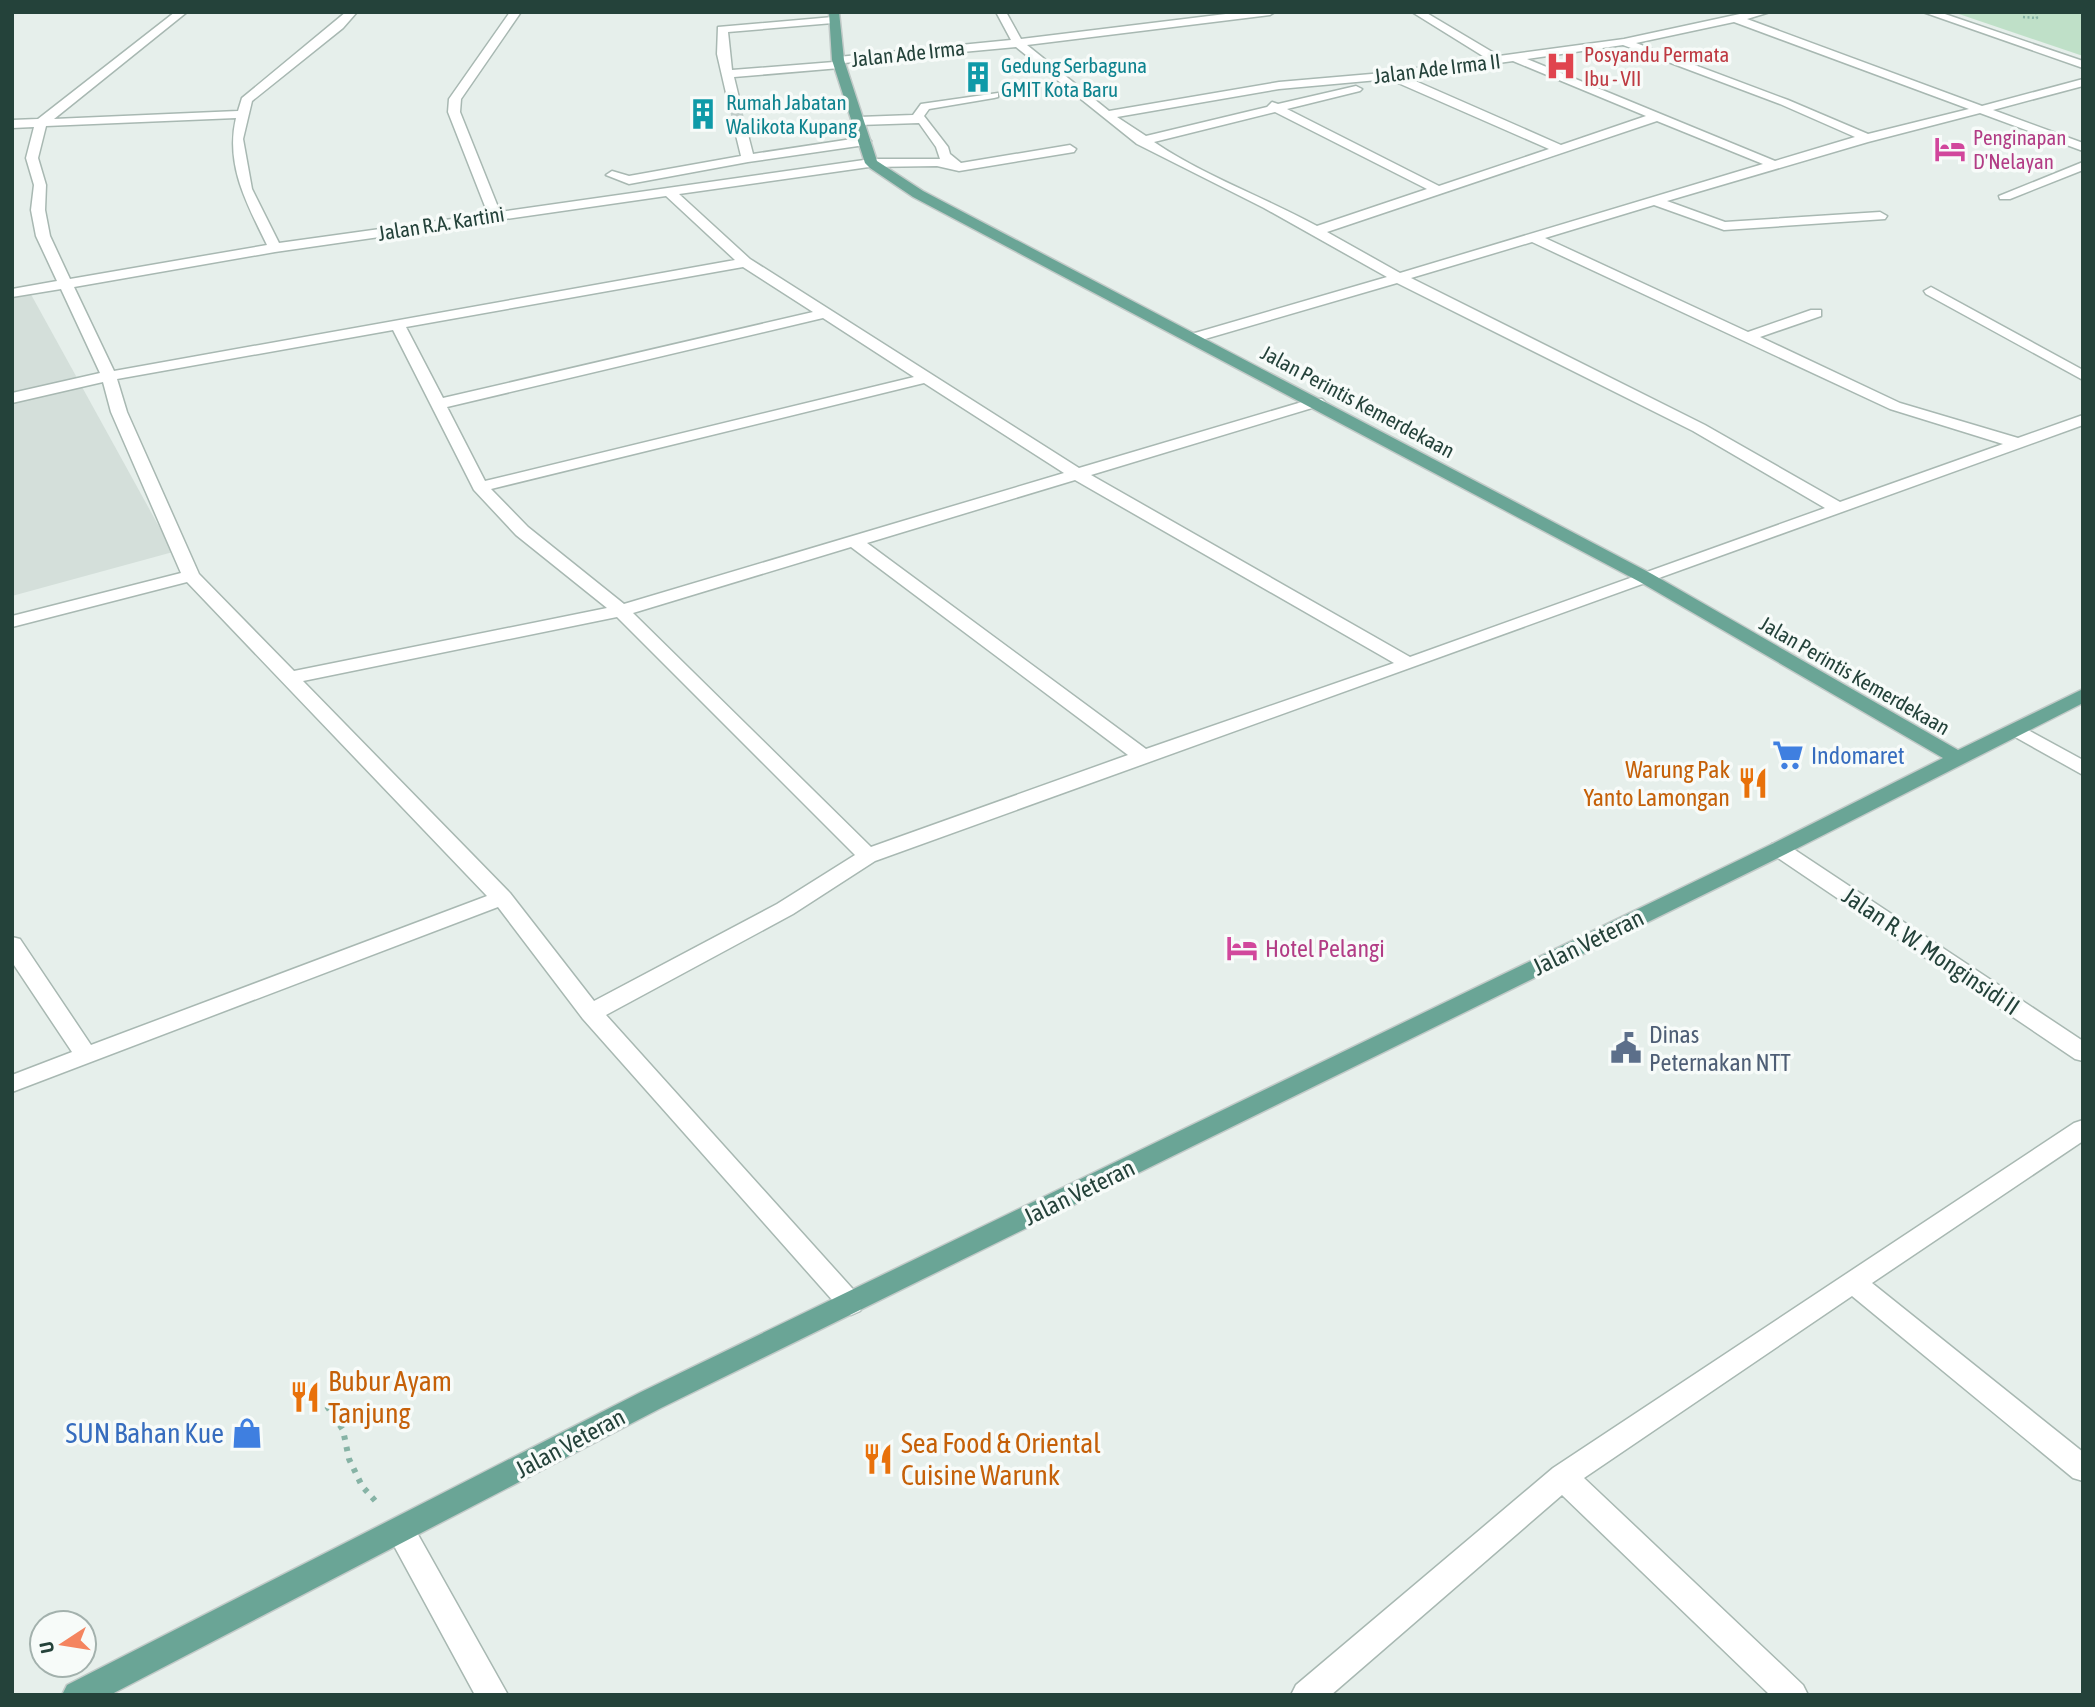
<svg xmlns="http://www.w3.org/2000/svg" width="2095" height="1707" viewBox="0 0 2095 1707" font-family="'Asap Condensed',sans-serif">
<style>
.built{fill:#d4dfda}
.green{fill:#bfe0c8}
.lines{fill:none;stroke-linecap:round;stroke-linejoin:round}
.minor-tunnel{stroke:#bfccc8;stroke-width:12;stroke-dasharray:12 6;stroke-linecap:butt}
.minor-casing{stroke:#a8b8b2;stroke-width:3}
.major-casing{stroke:#c2cac8;stroke-width:3}
.path-far1{stroke:#86b3a5;stroke-width:2.5;stroke-dasharray:2 2.5;stroke-linecap:butt}
.path{stroke:#86b3a5;stroke-width:6;stroke-dasharray:4.5 7;stroke-linecap:butt}
.minor{fill:#fff;fill-rule:evenodd}
.major{fill:#6aa596;fill-rule:evenodd}
.labels{text-anchor:middle;dominant-baseline:central;stroke-width:7;stroke-linejoin:round;paint-order:stroke}
.far-street-label{font-size:21px;fill:#24423a;stroke:#f7fbf9}
.far-health-label{font-size:21px;fill:#be3a42;stroke:#f7fbf9;text-anchor:start}
.far-culture-label{font-size:21px;fill:#0d838f;stroke:#f7fbf9;text-anchor:start}
.far-hotel-label{font-size:21px;fill:#b23c85;stroke:#f7fbf9;text-anchor:start}
.shop-label{font-size:24px;fill:#366cbe;stroke:#f7fbf9;text-anchor:start}
.food-label{font-size:24px;fill:#c56008;stroke:#f7fbf9;text-anchor:end}
.street-label{font-size:24px;fill:#24423a;stroke:#f7fbf9}
.hotel-label{font-size:24px;fill:#b23c85;stroke:#f7fbf9;text-anchor:start}
.service-label{font-size:24px;fill:#4e5e75;stroke:#f7fbf9;text-anchor:start}
.near-food-label{font-size:28px;fill:#c56008;stroke:#f7fbf9;text-anchor:start}
.near-shop-label{font-size:28px;fill:#366cbe;stroke:#f7fbf9;text-anchor:end}
</style>
<rect width="100%" height="100%" fill="#e6efeb"/>
<path class="built" d="M 28,289 L 173,552 L 12,596 L 12,292 Z"/>
<path class="green" d="M 1953,12 L 2083,12 L 2083,56 Z"/>
<g class="lines">
<path class="minor-tunnel" d="M 735,106 L 739,123"/>
<defs>
<path id="minor" d="M 175,12 L 187,12 L 54,119 L 238,111 L 242,98 L 346,12 L 357,12 L 343,28 L 252,101 L 243,139 L 252,189 L 279,243 L 488,214 L 448,112 L 449,99 L 510,12 L 521,12 L 461,99 L 460,112 L 500,212 L 871,159 L 940,159 L 936,147 L 919,123 L 859,125 L 853,121 L 859,117 L 913,115 L 921,104 L 998,93 L 998,97 L 994,98 L 929,109 L 924,116 L 948,147 L 950,154 L 961,163 L 1070,145 L 1076,149 L 1074,152 L 959,171 L 937,166 L 869,167 L 679,194 L 750,259 L 1079,468 L 1312,399 L 1322,399 L 1325,402 L 1322,405 L 1091,475 L 1410,657 L 1825,508 L 1693,431 L 1397,283 L 1198,341 L 1188,341 L 1186,338 L 1188,335 L 1387,277 L 1264,208 L 1137,144 L 1016,47 L 844,63 L 844,67 L 840,68 L 734,77 L 741,106 L 735,110 L 729,106 L 717,54 L 718,27 L 833,17 L 838,20 L 833,23 L 728,32 L 732,70 L 834,62 L 834,58 L 838,57 L 1011,40 L 996,12 L 1006,12 L 1021,39 L 1242,12 L 1275,12 L 1270,15 L 1027,45 L 1109,111 L 1279,82 L 1383,73 L 1486,58 L 1412,12 L 1425,12 L 1499,56 L 1624,39 L 1749,12 L 1770,12 L 1747,19 L 1982,106 L 2083,79 L 2083,86 L 1993,110 L 2083,143 L 2083,151 L 1980,113 L 1868,142 L 1667,201 L 1725,222 L 1880,212 L 1887,216 L 1885,219 L 1724,230 L 1654,205 L 1545,238 L 1748,332 L 1811,310 L 1821,310 L 1821,316 L 1760,337 L 1900,403 L 2018,438 L 2083,415 L 2083,425 L 875,861 L 793,914 L 606,1015 L 860,1297 L 864,1304 L 860,1311 L 851,1315 L 842,1311 L 583,1019 L 498,907 L 12,1092 L 12,1075 L 72,1052 L 12,962 L 12,937 L 20,939 L 91,1045 L 487,896 L 187,582 L 12,627 L 12,616 L 181,573 L 111,412 L 103,382 L 12,403 L 12,393 L 100,373 L 61,289 L 12,297 L 12,289 L 57,281 L 36,236 L 31,210 L 34,185 L 26,158 L 34,127 L 12,128 L 12,120 L 38,119 ZM 1734,22 L 1969,109 L 1868,134 L 1788,100 L 1636,43 ZM 1623,45 L 1780,104 L 1855,137 L 1775,161 L 1527,59 ZM 1513,61 L 1646,116 L 1561,145 L 1404,76 ZM 1389,79 L 1549,149 L 1439,186 L 1287,109 L 1360,91 L 1362,89 L 1356,86 L 1278,104 L 1272,102 L 1267,107 L 1146,136 L 1117,117 L 1279,89 ZM 1275,112 L 1427,189 L 1317,226 C 1264,197 1204,176 1154,142 ZM 236,118 C 225,165 247,204 267,245 L 70,279 L 50,236 L 45,210 L 46,185 L 38,158 L 46,126 ZM 1657,121 L 1763,164 L 1400,273 L 1327,232 ZM 666,196 L 735,260 L 114,371 L 74,287 L 275,252 ZM 1532,242 L 1890,409 L 2003,444 L 1840,502 L 1705,425 L 1411,278 ZM 743,267 L 813,312 L 443,398 L 406,327 ZM 823,318 L 914,377 L 485,481 L 447,407 ZM 393,330 L 474,490 L 516,535 L 607,608 L 294,671 L 199,574 L 127,412 L 117,379 ZM 924,383 L 1064,473 L 624,604 L 528,527 L 491,489 ZM 1075,480 L 1394,663 L 1146,749 L 867,543 ZM 851,547 L 1128,755 L 871,847 L 633,613 ZM 617,617 L 855,855 L 777,904 L 594,1001 L 510,893 L 303,681 Z
M 1923,12 L 1939,12 L 2083,61 L 2083,68 Z
M 739,119 L 745,123 L 753,154 L 865,137 L 871,141 L 865,145 L 748,162 L 629,184 L 606,175 L 612,171 L 629,176 L 741,156 L 733,123 Z
M 2083,162 L 2083,170 L 2010,199 L 2000,199 L 1999,196 Z
M 1931,287 L 2083,370 L 2083,380 L 1926,294 L 1924,291 Z
M 2015,723 L 2083,760 L 2083,775 L 2008,733 L 2005,729 Z
M 1779,842 L 1786,844 L 2083,1041 L 2083,1061 L 2075,1059 L 1772,854 L 1769,849 L 1772,844 Z
M 2083,1120 L 2083,1141 L 1872,1283 L 2083,1452 L 2083,1481 L 2073,1478 L 1852,1296 L 1584,1478 L 1803,1685 L 1808,1695 L 1770,1695 L 1562,1495 L 1331,1695 L 1291,1695 L 1296,1685 L 1553,1468 L 2074,1123 Z
M 401,1518 L 411,1522 L 508,1695 L 475,1695 L 386,1531 L 391,1522 Z"/>
<path id="major" d="M 829,12 L 839,12 L 844,60 L 877,161 L 923,191 L 1652,574 L 1958,750 L 2083,689 L 2083,703 L 1786,854 L 661,1408 L 110,1695 L 62,1695 L 67,1685 L 641,1392 L 1772,844 L 1943,758 L 1640,582 L 913,197 L 870,168 L 865,163 L 832,60 Z"/>
</defs>
<use href="#minor" class="minor-casing"/>
<use href="#major" class="major-casing"/>
<path class="path-far1" d="M 2023,17 L 2037,18 L 2036,12"/>
<path class="path" d="M 327,1406 L 343,1430 L 349,1459 L 362,1486 L 378,1504"/>
<use href="#minor" class="minor"/>
<use href="#major" class="major"/>
</g>
<defs>
<symbol id="hospital-bare" viewBox="-9 -9 18 18"><path d="M-5-5h3v3.5h4V-5h3V5h-3V1.5h-4V5h-3Z" fill="#e0444e" stroke="#f7fbf9" stroke-width="2.5" paint-order="stroke"/></symbol>
<symbol id="building-bare" viewBox="-9 -9 18 18"><path d="M-4-6H4V6H1V3H-1V6H-4ZM-2.5-4.3h1.7v1.8h-1.7ZM.8-4.3h1.7v1.8H.8ZM-2.5-1h1.7V.8h-1.7ZM.8-1h1.7V.8H.8Z" fill="#0f9aa8" stroke="#f7fbf9" stroke-width="2.5" paint-order="stroke"/></symbol>
<symbol id="hotel-bare" viewBox="-9 -9 18 18"><path d="M-6-4.5h1.5V1H6V5H4.5V3h-9V5H-6ZM-4 0a1.8 1.8 0 1 1 3.6 0ZM.5 0V-2.5h3Q6-2.5 6 0Z" fill="#d1479c" stroke="#f7fbf9" stroke-width="2.5" paint-order="stroke"/></symbol>
<symbol id="supermarket-bare" viewBox="-9 -9 18 18"><path d="M-6-5.5h2.5l.6 2H6L4.5 2H-2.5L-4.4-4H-6ZM-1.5 3.2a1.3 1.3 0 1 0 .1 0ZM3 3.2a1.3 1.3 0 1 0 .1 0Z" fill="#3f7fe0" stroke="#f7fbf9" stroke-width="2.5" paint-order="stroke"/></symbol>
<symbol id="restaurant-bare" viewBox="-9 -9 18 18"><path d="M-5-6h1v4h1v-4h1v4h1v-4h1v5L-1.5 .5V6h-2V.5L-5-1ZM5-6V6H3V1.5H1.5Q1.5-4 5-6Z" fill="#e8710a" stroke="#f7fbf9" stroke-width="2.5" paint-order="stroke"/></symbol>
<symbol id="civic-bare" viewBox="-9 -9 18 18"><path d="M-.6-6.5H3V-4.5H.6V-3L4-1V1h2V6H-6V1h2V-1L-.6-3ZM-1.2 2.5V6h2.4V2.5Z" fill="#5c6f8a" stroke="#f7fbf9" stroke-width="2.5" paint-order="stroke"/></symbol>
<symbol id="shop-bare" viewBox="-9 -9 18 18"><path d="M-5-2.5h2.3a2.7 3.5 0 0 1 5.4 0H5L5.5 6h-11ZM-1.5-2.5h3a1.5 2.3 0 0 0-3 0Z" fill="#3f7fe0" stroke="#f7fbf9" stroke-width="2.5" paint-order="stroke"/></symbol>
</defs>
<g fill-rule="evenodd">
<use href="#hospital-bare" x="1539" y="44" width="44" height="44"/>
<use href="#building-bare" x="956" y="55" width="44" height="44"/>
<use href="#building-bare" x="681" y="92" width="44" height="44"/>
<use href="#hotel-bare" x="1928" y="127" width="44" height="44"/>
<use href="#supermarket-bare" x="1766" y="733" width="44" height="44"/>
<use href="#restaurant-bare" x="1731" y="761" width="44" height="44"/>
<use href="#hotel-bare" x="1220" y="926" width="44" height="44"/>
<use href="#civic-bare" x="1604" y="1026" width="44" height="44"/>
<use href="#restaurant-bare" x="283" y="1375" width="44" height="44"/>
<use href="#shop-bare" x="225" y="1411" width="44" height="44"/>
<use href="#restaurant-bare" x="856" y="1437" width="44" height="44"/>
</g>
<g class="labels">
<g class="far-street-label">
<text transform="translate(908 53) rotate(-6)">Jalan Ade Irma</text>
<text transform="translate(1437 68) rotate(-7)">Jalan Ade Irma II</text>
<text transform="translate(441 223) rotate(-9)">Jalan R.A. Kartini</text>
<text transform="translate(1358 401) rotate(28)">Jalan Perintis Kemerdekaan</text>
<text transform="translate(1855 675) rotate(30)">Jalan Perintis Kemerdekaan</text>
</g>
<g class="far-health-label">
<text x="1584" y="54">Posyandu Permata<tspan x="1584" dy="24">Ibu - VII</tspan></text>
</g>
<g class="far-culture-label">
<text x="1001" y="65">Gedung Serbaguna<tspan x="1001" dy="24">GMIT Kota Baru</tspan></text>
<text x="726" y="102">Rumah Jabatan<tspan x="726" dy="24">Walikota Kupang</tspan></text>
</g>
<g class="far-hotel-label">
<text x="1973" y="137">Penginapan<tspan x="1973" dy="24">D'Nelayan</tspan></text>
</g>
<g class="shop-label">
<text x="1811" y="755">Indomaret</text>
</g>
<g class="food-label">
<text x="1730" y="769">Warung Pak<tspan x="1730" dy="28">Yanto Lamongan</tspan></text>
</g>
<g class="street-label">
<text transform="translate(1588 942) rotate(-26)">Jalan Veteran</text>
<text transform="translate(1931 951) rotate(34)">Jalan R. W. Monginsidi II</text>
<text transform="translate(1079 1192) rotate(-26)">Jalan Veteran</text>
<text transform="translate(570 1443) rotate(-28)">Jalan Veteran</text>
</g>
<g class="hotel-label">
<text x="1265" y="948">Hotel Pelangi</text>
</g>
<g class="service-label">
<text x="1649" y="1034">Dinas<tspan x="1649" dy="28">Peternakan NTT</tspan></text>
</g>
<g class="near-food-label">
<text x="328" y="1381">Bubur Ayam<tspan x="328" dy="32">Tanjung</tspan></text>
<text x="901" y="1443">Sea Food &amp; Oriental<tspan x="901" dy="32">Cuisine Warunk</tspan></text>
</g>
<g class="near-shop-label">
<text x="224" y="1433">SUN Bahan Kue</text>
</g>
</g>
<rect width="2095" height="1707" fill="none" stroke="#24423a" stroke-width="28"/>
<g transform="translate(63 1644) rotate(258)"><circle r="33" fill="#f7fbf9" stroke="#a3b1ad" stroke-width="2"/>
<path d="M0-5L12 26L0 18L-12 26Z" fill="#f4845f"/>
<text y="-10" font-size="19" font-weight="bold" text-anchor="middle" fill="#24423a">U</text>
</g>
</svg>
